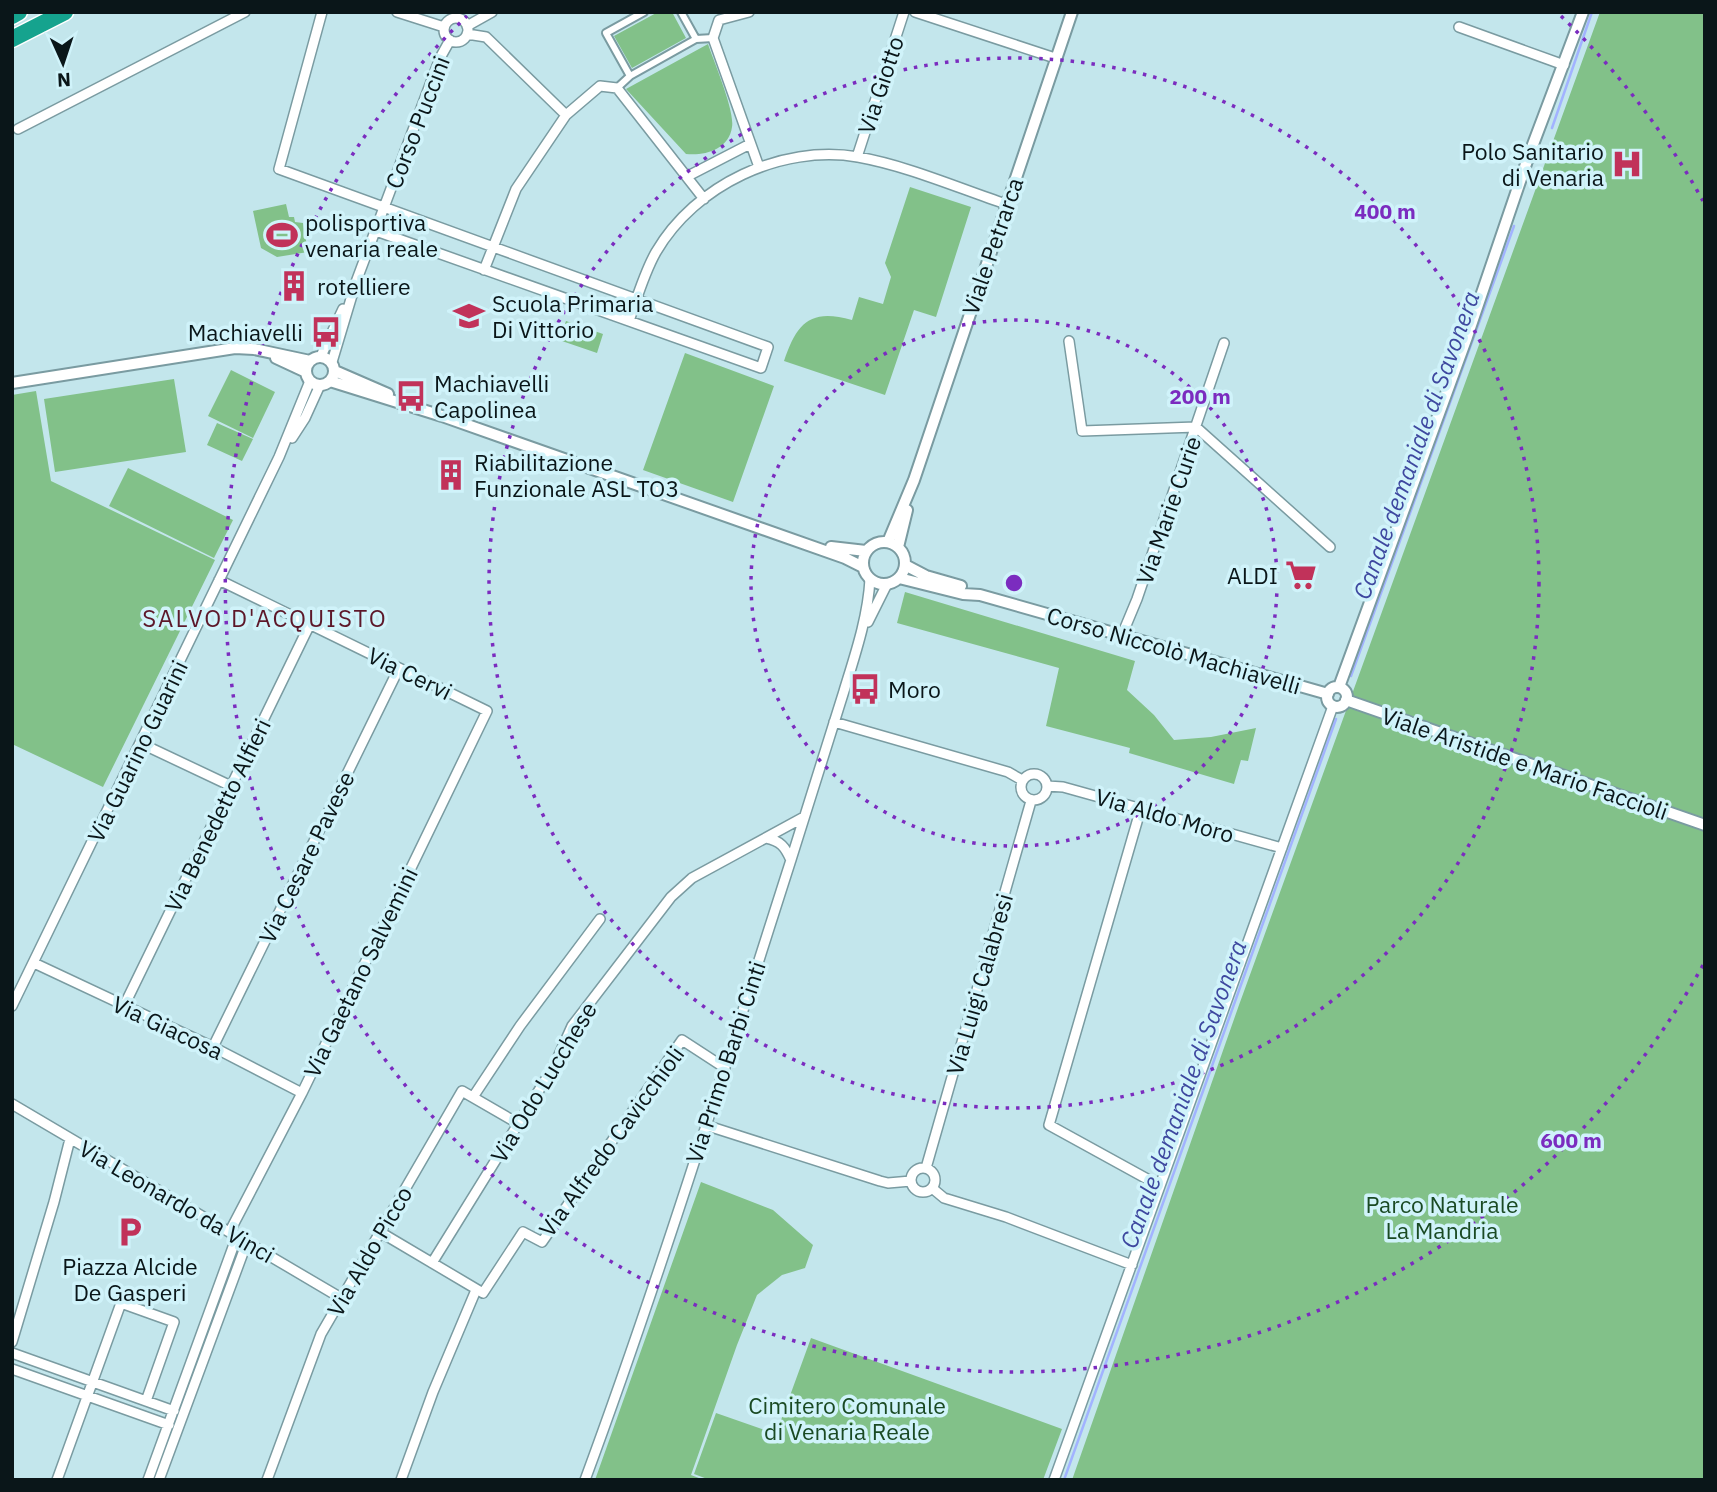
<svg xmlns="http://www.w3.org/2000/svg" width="1717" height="1492" viewBox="0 0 1717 1492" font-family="'IBM Plex Sans',sans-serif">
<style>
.green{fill:#82c189}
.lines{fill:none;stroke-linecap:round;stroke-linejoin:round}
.stream{stroke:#a2b3ff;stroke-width:2.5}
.pedestrian-casing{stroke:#7a9ba1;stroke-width:10}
.minor-casing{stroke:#7a9ba1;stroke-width:12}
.tertiary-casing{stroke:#7a9ba1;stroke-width:14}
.motorway-casing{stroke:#fff;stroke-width:19}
.pedestrian{stroke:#fff;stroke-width:6}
.minor{stroke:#fff;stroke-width:9}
.tertiary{stroke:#fff;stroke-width:10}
.motorway{stroke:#15a38e;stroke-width:16}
.ring{fill:none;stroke:#7b2cbf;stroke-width:3.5;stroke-dasharray:3.5 7}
.labels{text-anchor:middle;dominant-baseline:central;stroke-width:7;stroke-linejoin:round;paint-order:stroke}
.street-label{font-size:23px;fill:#0a1619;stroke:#d0f3fa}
.poi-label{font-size:23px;fill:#0a1619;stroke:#d0f3fa;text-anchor:start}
.park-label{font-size:23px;fill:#1a4a23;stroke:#d0f3fa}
.water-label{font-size:24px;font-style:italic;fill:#3e489f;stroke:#d0f3fa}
.neighbourhood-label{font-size:24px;letter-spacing:2px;fill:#5d182a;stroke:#d0f3fa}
.centre{fill:#7b2cbf;stroke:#d0f3fa;stroke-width:3.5}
.ring-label{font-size:21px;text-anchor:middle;font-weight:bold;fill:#7b2cbf;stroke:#d0f3fa;stroke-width:7;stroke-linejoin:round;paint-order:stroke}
</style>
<rect width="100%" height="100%" fill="#c3e6ec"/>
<path class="green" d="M 658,12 L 672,12 L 686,38 L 632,68 L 614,36 Z
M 1600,12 L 1705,12 L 1705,1480 L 1072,1480 L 1239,1005 Z
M 708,44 C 714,62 735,111 732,127 C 729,150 704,156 686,154 L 626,89 Z
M 910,187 L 971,207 L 936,317 L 914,310 L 885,395 L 784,361 C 797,323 810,308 852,320 L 859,297 L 883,304 L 891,277 L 885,263 Z
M 286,204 L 289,217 L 294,217 L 295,222 L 303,223 L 308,252 L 277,257 L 261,248 L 253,211 Z
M 566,321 L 603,334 L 597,353 L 559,340 Z
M 685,353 L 774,386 L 733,502 L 643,470 Z
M 231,370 L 275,392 L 253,438 L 208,416 Z
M 174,379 L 186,452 L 55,472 L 44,399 Z
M 36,391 L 51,481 L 215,560 L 103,787 L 12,744 L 12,395 Z
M 217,423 L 253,439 L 242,461 L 207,445 Z
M 128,468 L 233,520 L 214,558 L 109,506 Z
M 905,592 L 1135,661 L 1127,690 L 1154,715 L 1174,740 L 1211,737 L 1256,728 L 1248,761 L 1241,760 L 1234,784 L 1129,753 L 1130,748 L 1046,726 L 1059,668 L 897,623 Z
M 701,1182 L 773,1210 L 813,1245 L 805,1268 L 782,1275 L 757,1295 L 737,1345 L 691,1475 L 704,1480 L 595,1480 Z
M 811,1338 L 1062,1429 L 1043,1480 L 710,1480 L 694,1474 L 716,1413 L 776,1434 Z"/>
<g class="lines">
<path class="stream" d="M 1552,128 L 1592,12
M 1351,676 L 1514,226
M 1064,1480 L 1336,719"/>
<defs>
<path id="pedestrian" d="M 644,12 L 606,33 L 630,76 L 696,39 L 713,38
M 681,12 L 696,39
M 617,88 L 630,76"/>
<path id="minor" d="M 322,12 L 279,169 L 768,347 L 761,368 L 376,231
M 397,12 L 444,27
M 749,12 L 719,20 L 713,38 L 759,167
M 915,12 L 1055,58
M444 30a12 12 0 1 1 24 0a12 12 0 1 1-24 0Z
M 467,26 L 492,12
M 1459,27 L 1564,65
M 467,34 L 486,37 L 566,115
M 18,129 L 245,12
M 857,157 L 904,12
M 688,176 L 750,144
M 484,270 L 516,189 L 566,115 L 600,86 L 617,88 L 704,199
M 629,321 C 637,298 644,273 656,252 C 695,185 781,144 858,157 C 908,166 958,188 1006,204
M 1069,341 L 1082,431 L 1196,427 L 1330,547
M 321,356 L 343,309
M 332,362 L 356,282 L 440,58 L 450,40
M 292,438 L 305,418 L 320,385
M 219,580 L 487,711 L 302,1093 L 230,1231
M 868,622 L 887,584
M 1122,635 L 1137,599 L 1224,343
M 834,722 L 1008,772 L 1022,780
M 140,743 L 231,786
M1021 787a13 13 0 1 1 26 0a13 13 0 1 1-26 0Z
M 1047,786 L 1063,787 L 1282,848
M 1141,808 L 1049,1125 L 1160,1186
M 766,838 C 781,841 785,847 791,860
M 34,963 L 213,1047 L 302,1093
M 12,1006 L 279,457 L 310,381
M 124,1006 L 310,624
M 213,1047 L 399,668
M 473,1097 L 520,1026 L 600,919
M 12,1104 L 341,1298
M 705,1125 L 880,1181 L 888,1183 L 911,1181
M911 1180a12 12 0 1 1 24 0a12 12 0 1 1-24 0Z
M 926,1168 L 1031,801
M 932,1188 L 944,1198 L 1006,1217 L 1132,1265
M 380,1232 L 483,1293 L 523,1232 L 542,1242 L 682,1040 L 725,1068
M 432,1263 L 554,1066 L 572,1026 L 671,897 L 692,878 L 804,817
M 12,1342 L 54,1202 L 70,1139
M 12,1353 L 174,1411
M 12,1369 L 169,1425
M 57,1480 L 121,1303 L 174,1322 L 146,1401
M 148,1480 L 237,1236
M 159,1480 L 247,1242
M 267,1480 L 321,1334 L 462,1091 L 519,1124
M 401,1480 L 433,1392 L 476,1290
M 585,1480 C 660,1277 724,1069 790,863 C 808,806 826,749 844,691 C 855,655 868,617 870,579
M 1054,1480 L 1333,706"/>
<path id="tertiary" d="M306 371a14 14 0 1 1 28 0a14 14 0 1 1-28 0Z
M 276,358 L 306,372
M 335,371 L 388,394
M 330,381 L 442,416 L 845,558 L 863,567
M 12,383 L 235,348 L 254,349 L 310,361
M863 563a21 21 0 1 1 42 0a21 21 0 1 1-42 0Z
M 888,542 L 914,480 L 1072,12
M 831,547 L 866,551
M 898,547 L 907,510
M 905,565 L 926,576 L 961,586
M 899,578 L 963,594 L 980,595 L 1328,694
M 1339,687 L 1467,337 L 1529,155 L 1583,12
M1327 697a10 10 0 1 1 20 0a10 10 0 1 1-20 0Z
M 1346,700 L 1705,825"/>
<path id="motorway" d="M 12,16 L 19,12
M 12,39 L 65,12"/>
</defs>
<use href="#pedestrian" class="pedestrian-casing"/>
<use href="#minor" class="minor-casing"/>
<use href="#tertiary" class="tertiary-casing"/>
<use href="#motorway" class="motorway-casing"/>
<use href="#pedestrian" class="pedestrian"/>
<use href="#minor" class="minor"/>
<use href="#tertiary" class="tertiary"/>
<use href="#motorway" class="motorway"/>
</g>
<g class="ring">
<circle cx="1014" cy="583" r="263"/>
<circle cx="1014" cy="583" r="525"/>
<path d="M1703 965A788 788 0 1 1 467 16M1561 16A788 788 0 0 1 1703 201"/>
</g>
<defs>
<symbol id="hospital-bare" viewBox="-9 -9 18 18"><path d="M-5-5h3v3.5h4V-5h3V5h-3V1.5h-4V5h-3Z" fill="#c1325a" stroke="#d0f3fa" stroke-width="2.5" paint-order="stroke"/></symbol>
<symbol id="stadium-bare" viewBox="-9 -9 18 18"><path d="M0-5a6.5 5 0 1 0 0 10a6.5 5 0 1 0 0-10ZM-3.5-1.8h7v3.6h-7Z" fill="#c1325a" stroke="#d0f3fa" stroke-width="2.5" paint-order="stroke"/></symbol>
<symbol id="building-bare" viewBox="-9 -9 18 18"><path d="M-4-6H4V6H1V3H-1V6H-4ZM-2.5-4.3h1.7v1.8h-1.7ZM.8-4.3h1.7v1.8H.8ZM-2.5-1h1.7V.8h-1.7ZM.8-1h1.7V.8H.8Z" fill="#c1325a" stroke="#d0f3fa" stroke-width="2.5" paint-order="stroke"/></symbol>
<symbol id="school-bare" viewBox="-9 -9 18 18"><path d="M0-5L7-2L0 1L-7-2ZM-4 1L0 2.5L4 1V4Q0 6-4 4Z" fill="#c1325a" stroke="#d0f3fa" stroke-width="2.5" paint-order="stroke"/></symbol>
<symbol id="bus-bare" viewBox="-9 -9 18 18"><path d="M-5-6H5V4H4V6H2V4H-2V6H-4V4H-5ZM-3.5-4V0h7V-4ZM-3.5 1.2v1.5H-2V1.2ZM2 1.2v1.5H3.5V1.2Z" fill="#c1325a" stroke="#d0f3fa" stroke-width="2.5" paint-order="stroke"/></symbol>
<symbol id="supermarket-bare" viewBox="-9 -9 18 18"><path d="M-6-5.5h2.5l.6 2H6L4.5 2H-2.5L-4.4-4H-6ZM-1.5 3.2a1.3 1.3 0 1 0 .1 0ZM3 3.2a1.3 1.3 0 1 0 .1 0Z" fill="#c1325a" stroke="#d0f3fa" stroke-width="2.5" paint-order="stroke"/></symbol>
<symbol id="parking-bare" viewBox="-9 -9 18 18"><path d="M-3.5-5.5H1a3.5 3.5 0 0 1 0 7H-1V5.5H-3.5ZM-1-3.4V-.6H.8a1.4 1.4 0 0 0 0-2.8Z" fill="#c1325a" stroke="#d0f3fa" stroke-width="2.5" paint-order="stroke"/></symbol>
</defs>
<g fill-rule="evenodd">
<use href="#hospital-bare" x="1605" y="142" width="44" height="44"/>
<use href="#stadium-bare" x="260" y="213" width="44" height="44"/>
<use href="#building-bare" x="272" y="264" width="44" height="44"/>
<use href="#school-bare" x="447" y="294" width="44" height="44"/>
<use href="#bus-bare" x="304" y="310" width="44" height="44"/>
<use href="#bus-bare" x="389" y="374" width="44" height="44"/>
<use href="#building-bare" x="429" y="453" width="44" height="44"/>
<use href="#supermarket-bare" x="1279" y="553" width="44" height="44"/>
<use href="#bus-bare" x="843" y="667" width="44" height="44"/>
<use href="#parking-bare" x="108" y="1210" width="44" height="44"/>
</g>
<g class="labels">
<g class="street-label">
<text transform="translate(880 85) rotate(-72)">Via Giotto</text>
<text transform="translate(417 122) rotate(-69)">Corso Puccini</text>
<text transform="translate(992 246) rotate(-71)">Viale Petrarca</text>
<text transform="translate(1168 510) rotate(-71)">Via Marie Curie</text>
<text transform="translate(1174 650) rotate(16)">Corso Niccolò Machiavelli</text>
<text transform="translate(410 673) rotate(26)">Via Cervi</text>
<text transform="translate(137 751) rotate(-64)">Via Guarino Guarini</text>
<text transform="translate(1525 763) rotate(19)">Viale Aristide e Mario Faccioli</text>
<text transform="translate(217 815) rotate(-64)">Via Benedetto Alfieri</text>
<text transform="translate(1165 815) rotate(16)">Via Aldo Moro</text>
<text transform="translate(306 857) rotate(-64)">Via Cesare Pavese</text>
<text transform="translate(360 972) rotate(-64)">Via Gaetano Salvemini</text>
<text transform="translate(979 984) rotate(-74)">Via Luigi Calabresi</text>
<text transform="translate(168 1027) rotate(25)">Via Giacosa</text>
<text transform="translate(725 1062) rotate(-72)">Via Primo Barbi Cinti</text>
<text transform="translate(543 1082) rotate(-59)">Via Odo Lucchese</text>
<text transform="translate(611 1141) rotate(-54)">Via Alfredo Cavicchioli</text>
<text transform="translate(177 1201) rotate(30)">Via Leonardo da Vinci</text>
<text transform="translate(369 1251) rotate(-60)">Via Aldo Picco</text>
</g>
<g class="poi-label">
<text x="1604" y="151" text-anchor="end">Polo Sanitario<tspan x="1604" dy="26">di Venaria</tspan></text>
<text x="305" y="222">polisportiva<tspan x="305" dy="26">venaria reale</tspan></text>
<text x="317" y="286">rotelliere</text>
<text x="492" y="303">Scuola Primaria<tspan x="492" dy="26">Di Vittorio</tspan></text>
<text x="303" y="332" text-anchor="end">Machiavelli</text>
<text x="434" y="383">Machiavelli<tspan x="434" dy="26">Capolinea</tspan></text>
<text x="474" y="462">Riabilitazione<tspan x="474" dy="26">Funzionale ASL TO3</tspan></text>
<text x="1278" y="575" text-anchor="end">ALDI</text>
<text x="888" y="689">Moro</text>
<text x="130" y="1266" text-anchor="middle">Piazza Alcide<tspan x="130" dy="26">De Gasperi</tspan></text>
</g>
<g class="park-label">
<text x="1442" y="1204">Parco Naturale<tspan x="1442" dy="26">La Mandria</tspan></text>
<text x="847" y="1405">Cimitero Comunale<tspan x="847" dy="26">di Venaria Reale</tspan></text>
</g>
<g class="water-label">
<text transform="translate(1416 445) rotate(-70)">Canale demaniale di Savonera</text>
<text transform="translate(1183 1094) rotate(-70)">Canale demaniale di Savonera</text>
</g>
<g class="neighbourhood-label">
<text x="265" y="618">SALVO D'ACQUISTO</text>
</g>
</g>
<circle cx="1014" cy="583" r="10" class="centre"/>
<g class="ring-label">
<text x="1385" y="219">400 m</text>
<text x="1200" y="404">200 m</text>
<text x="1571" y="1148">600 m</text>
</g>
<rect width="1717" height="1492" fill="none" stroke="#0a1619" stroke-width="28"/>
<g transform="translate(63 63) rotate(177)" stroke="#d0f3fa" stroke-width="5" paint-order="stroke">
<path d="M0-5L12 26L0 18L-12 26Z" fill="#0a1619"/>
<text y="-10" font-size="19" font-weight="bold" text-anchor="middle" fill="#0a1619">N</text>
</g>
</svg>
